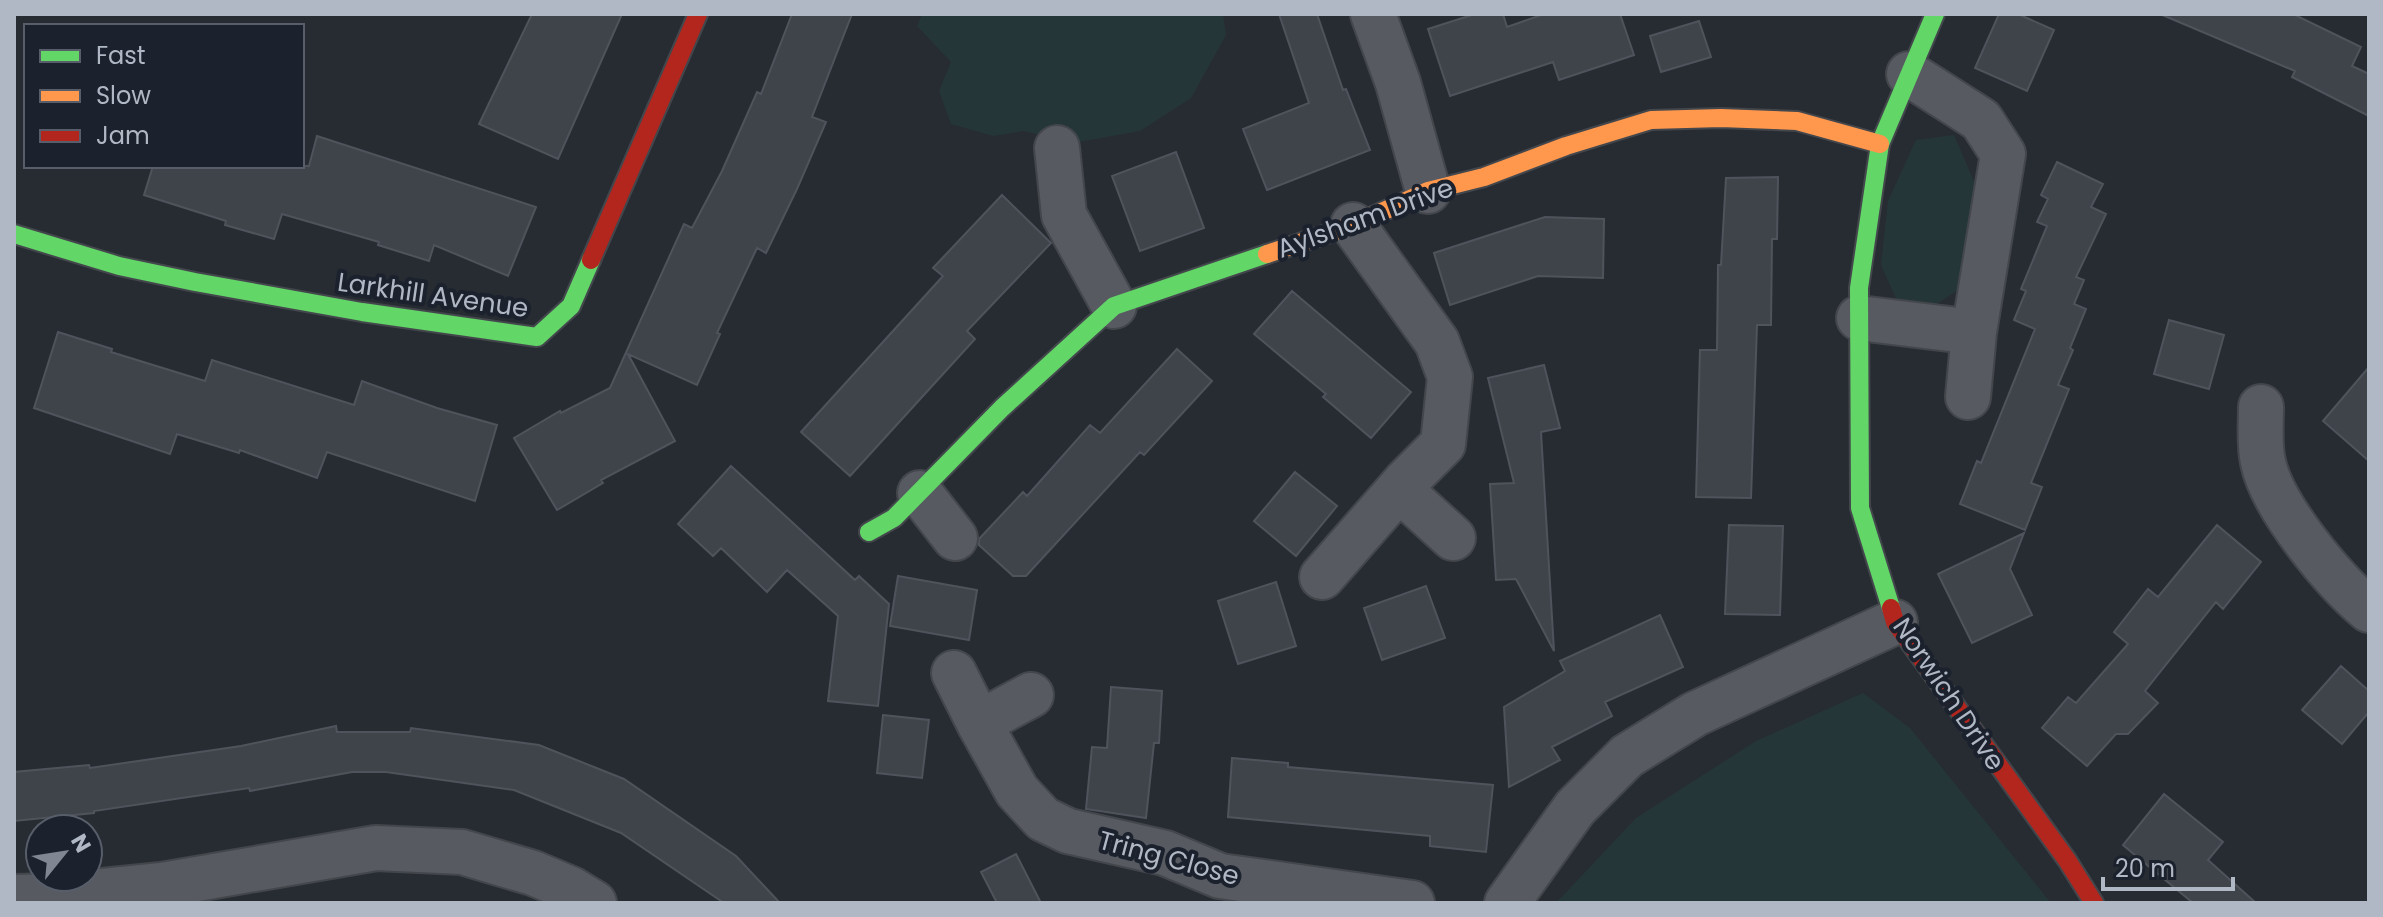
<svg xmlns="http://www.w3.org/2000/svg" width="2383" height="917" viewBox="0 0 2383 917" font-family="Poppins,sans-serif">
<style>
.green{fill:#253639}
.building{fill:#3f444a;stroke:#4f535b;stroke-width:2}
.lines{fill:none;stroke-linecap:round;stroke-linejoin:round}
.street-casing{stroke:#43474c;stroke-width:48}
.fast-casing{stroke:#43474c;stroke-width:22}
.slow-casing{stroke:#43474c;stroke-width:22}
.jam-casing{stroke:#43474c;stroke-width:22}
.street{stroke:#575a61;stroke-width:44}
.fast{stroke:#63d668;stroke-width:18}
.slow{stroke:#ff974d;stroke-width:18}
.jam{stroke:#b3261e;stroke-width:18}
.labels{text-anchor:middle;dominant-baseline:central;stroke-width:8;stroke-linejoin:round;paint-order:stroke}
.street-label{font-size:26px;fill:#b1b8c5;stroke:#1b222d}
</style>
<rect width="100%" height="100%" fill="#272c33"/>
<path class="green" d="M 922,14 L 1223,14 L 1226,35 L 1191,98 L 1140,131 L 1073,143 L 1024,131 L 993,136 L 951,124 L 939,91 L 951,62 L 917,26 Z
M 1954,135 L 1976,186 L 1961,288 L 1923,313 L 1899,305 L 1881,265 L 1888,201 L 1916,140 Z
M 1863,693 L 1910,728 L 2051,903 L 1556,903 L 1636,818 L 1756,741 Z"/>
<path class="building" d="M 532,14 L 622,14 L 558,159 L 479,124 Z
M 792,14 L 852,14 L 812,117 L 826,122 L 797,189 L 766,253 L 757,248 L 717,333 L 720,334 L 697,385 L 628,354 L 675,441 L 601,480 L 603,483 L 557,510 L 514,438 L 560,411 L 561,413 L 610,388 L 684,224 L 692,228 L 722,171 L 757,92 L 761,94 Z
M 1279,14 L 1317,14 L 1343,90 L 1346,89 L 1370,150 L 1267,190 L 1243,129 L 1309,103 Z
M 1475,14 L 1503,14 L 1507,27 L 1544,14 L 1620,14 L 1634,55 L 1559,80 L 1553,62 L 1450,96 L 1428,29 Z
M 1999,14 L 2018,14 L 2054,30 L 2027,91 L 1975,68 Z
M 2160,14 L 2293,14 L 2361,47 L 2352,66 L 2369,74 L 2369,116 L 2292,77 L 2295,71 Z
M 1699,21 L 1711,57 L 1661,72 L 1650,36 Z
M 317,136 L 536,207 L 508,276 L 434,245 L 429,261 L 378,245 L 379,242 L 282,214 L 274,239 L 225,225 L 226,221 L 144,195 L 153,166 L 309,166 Z
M 1176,152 L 1204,228 L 1140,251 L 1112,176 Z
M 2057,162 L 2103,184 L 2091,207 L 2106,214 L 2076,277 L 2084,280 L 2074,304 L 2086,309 L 2070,348 L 2073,350 L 2058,385 L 2069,389 L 2031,483 L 2042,487 L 2025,530 L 1960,504 L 1977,461 L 1981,463 L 2035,329 L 2014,320 L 2026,291 L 2021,289 L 2047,226 L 2037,222 L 2048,199 L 2041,195 Z
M 1778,177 L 1777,239 L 1772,239 L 1771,325 L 1757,325 L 1751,498 L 1696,497 L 1700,350 L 1717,350 L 1718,265 L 1721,265 L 1726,178 Z
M 1002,195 L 1051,243 L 967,331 L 975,339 L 850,476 L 801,432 L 943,276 L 933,268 Z
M 1545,217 L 1604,219 L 1603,278 L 1538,276 L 1450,305 L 1434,253 Z
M 1292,291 L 1411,392 L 1371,438 L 1323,397 L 1326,394 L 1254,334 Z
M 2169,320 L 2224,335 L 2209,389 L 2154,374 Z
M 58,332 L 112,349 L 111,352 L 205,381 L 212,360 L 354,405 L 362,381 L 437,408 L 497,425 L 475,501 L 327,452 L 317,478 L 240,450 L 239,453 L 177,434 L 170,454 L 34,408 Z
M 1177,349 L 1212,381 L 1144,455 L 1140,452 L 1026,576 L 1013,576 L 979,545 L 979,539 L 1023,492 L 1027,496 L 1090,425 L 1100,433 Z
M 1544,365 L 1560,428 L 1541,432 L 1554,651 L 1516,579 L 1496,580 L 1490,484 L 1514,483 L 1488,378 Z
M 2369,367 L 2369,461 L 2323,421 Z
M 731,466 L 855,580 L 859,576 L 889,604 L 878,706 L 828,701 L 838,616 L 787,570 L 767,592 L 721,548 L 713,556 L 678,524 Z
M 1295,472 L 1337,506 L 1296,556 L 1254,521 Z
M 1729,525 L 1783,526 L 1780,615 L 1725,614 Z
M 2217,525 L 2261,562 L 2223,609 L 2216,602 L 2145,691 L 2158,703 L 2128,734 L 2116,734 L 2087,766 L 2042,728 L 2068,697 L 2076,703 L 2128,644 L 2114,632 L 2148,589 L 2158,597 Z
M 2024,533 L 2010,569 L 2032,615 L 1972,643 L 1938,574 Z
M 898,576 L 977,590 L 969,640 L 890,626 Z
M 1276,582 L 1296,646 L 1238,664 L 1218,601 Z
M 1426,586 L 1445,638 L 1382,660 L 1364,608 Z
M 1660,615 L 1683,667 L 1605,702 L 1612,716 L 1552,747 L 1560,760 L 1509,787 L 1504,707 L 1565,671 L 1560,661 Z
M 2341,666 L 2369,691 L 2369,712 L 2342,744 L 2302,710 Z
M 1111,687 L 1162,691 L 1159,743 L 1154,743 L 1146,818 L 1086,809 L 1092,747 L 1107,748 Z
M 883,715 L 929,720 L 922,778 L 877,773 Z
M 336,726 L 337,732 L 410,732 L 411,728 L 539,745 L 624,779 L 736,856 L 780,903 L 724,903 L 621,833 L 514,790 L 386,772 L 352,772 L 250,791 L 249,788 L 94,811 L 94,813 L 14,821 L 14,772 L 89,765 L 90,768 L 241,746 Z
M 1232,758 L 1288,763 L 1288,767 L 1493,785 L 1486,852 L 1430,846 L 1430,836 L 1228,817 Z
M 2164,794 L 2223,842 L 2208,860 L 2256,903 L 2193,903 L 2123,845 Z
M 1016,854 L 1041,903 L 997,903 L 981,872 Z"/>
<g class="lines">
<defs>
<path id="street" d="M 1373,14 L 1398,83 L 1428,191
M 1057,148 L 1064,215 L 1114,306
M 1859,318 L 1974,332 L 2003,154 L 1981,120 L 1909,74
M 1968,397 L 1974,332
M 2261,407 C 2261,424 2259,445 2263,462 C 2272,507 2334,581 2369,610
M 1399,489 L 1453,538
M 920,493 L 955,538
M 1322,577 L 1406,481 L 1443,444 L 1450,377 L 1437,342 L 1353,225
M 954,673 L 979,723
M 1031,695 L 979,723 L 1017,791 L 1043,819 L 1068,831 L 1165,853 L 1220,876 L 1412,903
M 14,897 L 53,896 L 162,885 L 376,848 L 462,852 L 533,873 L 571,889 L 594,903
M 1507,903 L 1575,808 L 1627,756 L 1695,714 L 1895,622"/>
<path id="fast" d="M 14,234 L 119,266 L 195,282 L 362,312 L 537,337 L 571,306 L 591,260
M 869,532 L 894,518 L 1002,408 L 1114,306 L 1267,254
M 1891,608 L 1860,508 L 1859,288 L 1880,144 L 1935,14"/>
<path id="slow" d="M 1267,254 L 1353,225 L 1428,191 L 1484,177 L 1566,146 L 1651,120 L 1721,118 L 1797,121 L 1880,144"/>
<path id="jam" d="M 591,260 L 698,14
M 1891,608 L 1895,622 L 2067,860 L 2094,903"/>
</defs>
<use href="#street" class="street-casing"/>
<use href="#fast" class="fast-casing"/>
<use href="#slow" class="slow-casing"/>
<use href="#jam" class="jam-casing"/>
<use href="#street" class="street"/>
<use href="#fast" class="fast"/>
<use href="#slow" class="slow"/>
<use href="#jam" class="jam"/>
</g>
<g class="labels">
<g class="street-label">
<text transform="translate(1365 218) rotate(-20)">Aylsham Drive</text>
<text transform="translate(433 295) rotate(8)">Larkhill Avenue</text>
<text transform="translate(1949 694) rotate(56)">Norwich Drive</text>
<text transform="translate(1169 858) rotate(15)">Tring Close</text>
</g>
</g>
<rect width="2383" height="917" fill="none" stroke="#b1b8c5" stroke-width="32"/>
<rect x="24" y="24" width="280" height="144" fill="#1b222d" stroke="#575e6a" stroke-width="2"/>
<rect x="40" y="50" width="40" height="12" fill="#63d668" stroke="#575e6a" stroke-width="2"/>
<text x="96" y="64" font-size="24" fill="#b1b8c5">Fast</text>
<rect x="40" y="90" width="40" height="12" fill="#ff974d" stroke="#575e6a" stroke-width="2"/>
<text x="96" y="104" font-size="24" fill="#b1b8c5">Slow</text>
<rect x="40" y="130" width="40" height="12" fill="#b3261e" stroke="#575e6a" stroke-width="2"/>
<text x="96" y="144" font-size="24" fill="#b1b8c5">Jam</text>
<g transform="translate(64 853) rotate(60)"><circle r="38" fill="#1b222d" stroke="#575e6a" stroke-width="2"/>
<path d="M0-6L14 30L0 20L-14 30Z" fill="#818792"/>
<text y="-12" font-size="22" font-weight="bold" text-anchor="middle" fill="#b1b8c5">N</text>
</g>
<path d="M2103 877v12h130v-12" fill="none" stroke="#b1b8c5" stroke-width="4"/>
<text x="2115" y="877" font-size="24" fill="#b1b8c5" stroke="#1b222d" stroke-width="6" paint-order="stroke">20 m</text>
</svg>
